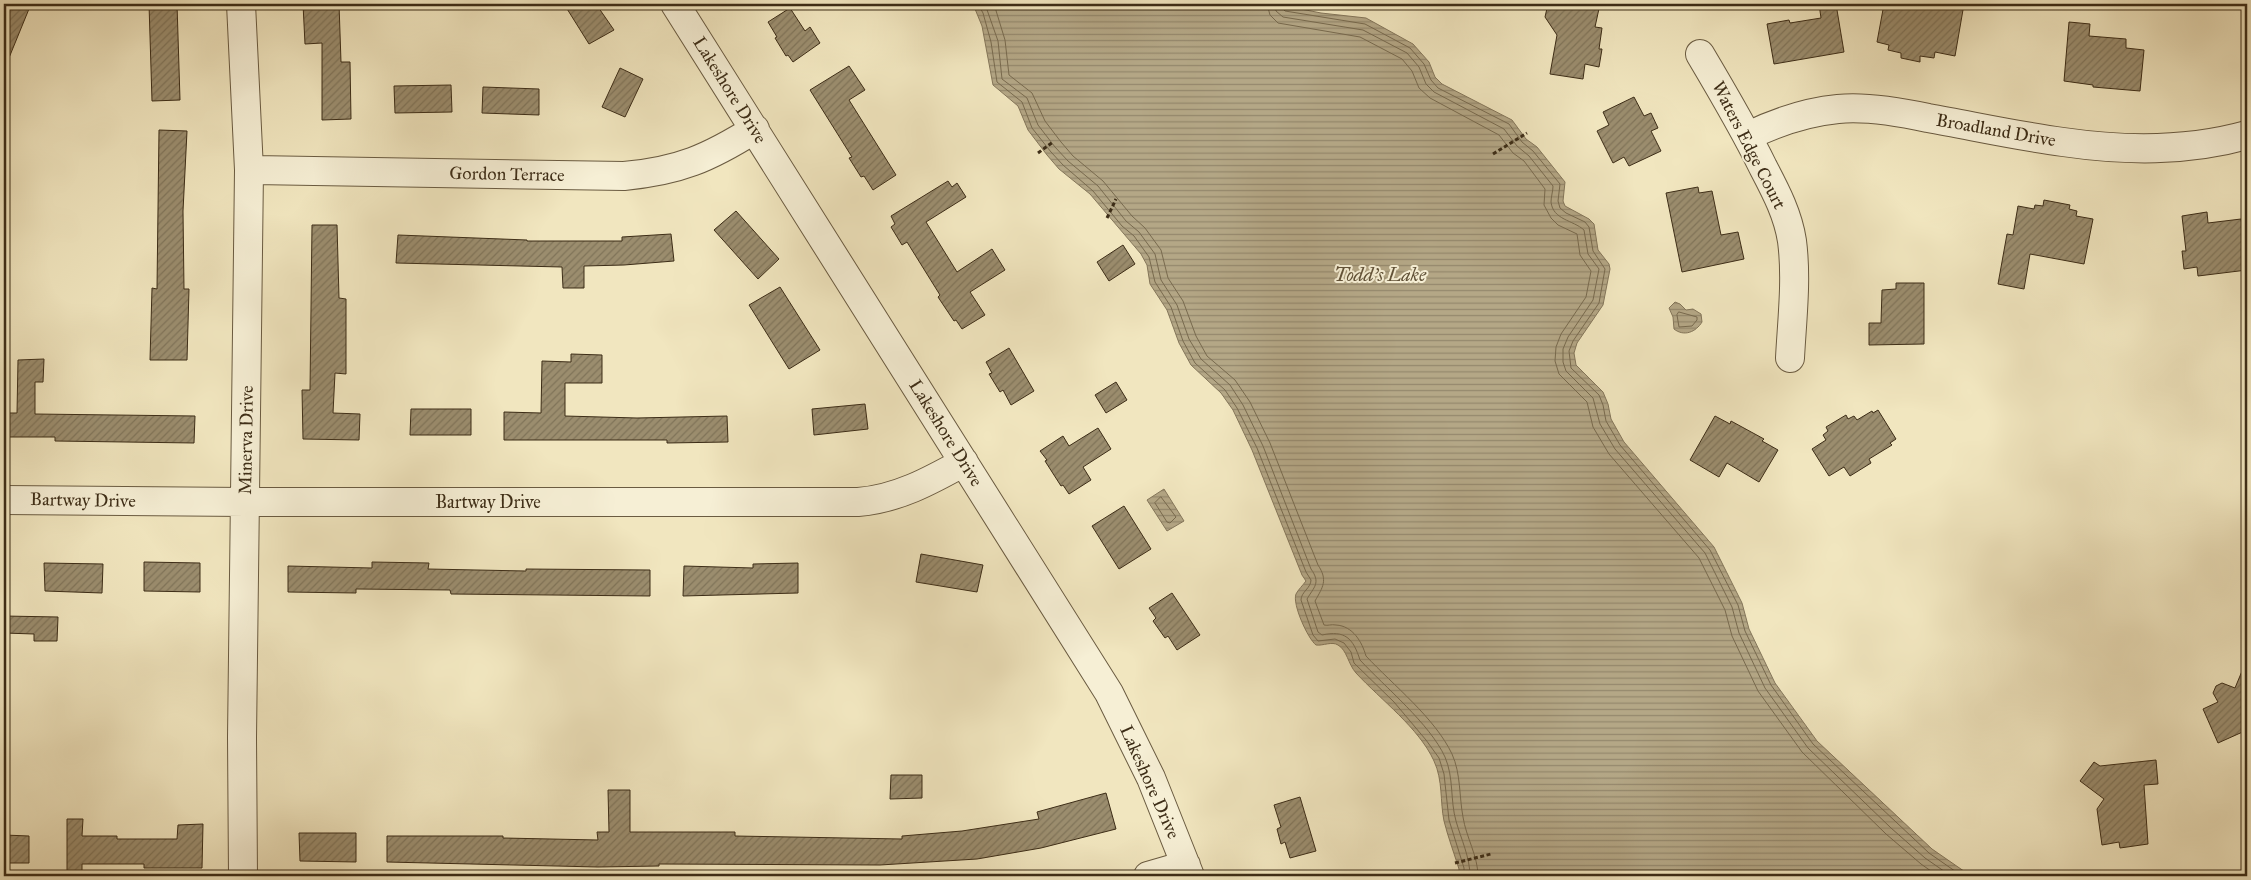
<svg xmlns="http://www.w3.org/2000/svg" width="2251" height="880" viewBox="0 0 2251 880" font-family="'IM FELL Great Primer',serif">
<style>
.water{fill:url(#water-rules);stroke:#84765a}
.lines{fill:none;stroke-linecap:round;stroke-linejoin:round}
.shore{stroke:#786a4e;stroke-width:1}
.building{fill:url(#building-hatch);stroke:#3d2d17}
.minor-casing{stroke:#6a5b41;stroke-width:30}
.path{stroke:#3d2d17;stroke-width:3;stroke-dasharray:4 2.5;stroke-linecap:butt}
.minor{stroke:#f6efd5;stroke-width:28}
.labels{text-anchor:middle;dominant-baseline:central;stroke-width:4;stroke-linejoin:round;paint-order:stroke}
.street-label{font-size:18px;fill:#3d2d17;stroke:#f6efd5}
.water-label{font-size:19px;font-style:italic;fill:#615238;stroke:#f6efd5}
</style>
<defs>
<pattern id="water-rules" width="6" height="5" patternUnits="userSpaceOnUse" patternTransform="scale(1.25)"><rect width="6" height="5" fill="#b4a786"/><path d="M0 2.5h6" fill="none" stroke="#94886d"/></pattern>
<pattern id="building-hatch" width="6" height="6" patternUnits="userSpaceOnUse" patternTransform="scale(1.25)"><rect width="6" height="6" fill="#9b8d6e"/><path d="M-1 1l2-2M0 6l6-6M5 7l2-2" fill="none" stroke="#807459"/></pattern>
</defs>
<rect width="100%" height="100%" fill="#f1e6bf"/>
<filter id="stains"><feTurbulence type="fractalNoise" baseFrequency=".004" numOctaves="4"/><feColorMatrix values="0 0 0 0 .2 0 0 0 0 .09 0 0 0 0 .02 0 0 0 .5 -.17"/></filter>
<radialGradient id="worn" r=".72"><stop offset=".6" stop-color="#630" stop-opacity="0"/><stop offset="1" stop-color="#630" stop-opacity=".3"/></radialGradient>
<path class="water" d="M 973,4 L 1276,4 L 1321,13 L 1366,18 L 1413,44 L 1429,62 L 1435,77 L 1442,84 L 1512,120 L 1526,139 L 1537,147 L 1565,182 L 1563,201 L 1565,206 L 1589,219 L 1594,224 L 1598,250 L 1609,264 L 1610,269 L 1603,305 L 1577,343 L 1574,353 L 1576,365 L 1603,392 L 1608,404 L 1611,419 L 1624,442 L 1714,547 L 1742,603 L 1749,629 L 1775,683 L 1817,741 L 1932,849 L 1971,876 L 1459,876 L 1459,869 C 1454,853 1448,837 1444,821 C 1440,802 1443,780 1434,761 C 1419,728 1381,700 1356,673 C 1348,664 1347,650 1338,645 C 1332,641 1323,646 1316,645 C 1308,639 1292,604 1296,594 C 1298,590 1303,585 1306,581 L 1302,575 L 1252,450 L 1233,410 L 1221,393 L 1191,365 L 1179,343 L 1167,310 L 1150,284 L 1147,265 L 1141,254 L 1090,194 L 1059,169 L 1047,155 L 1028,130 L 1018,106 L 993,85 L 982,26 Z
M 1675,302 L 1680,304 L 1686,310 L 1693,309 L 1701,314 L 1702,322 C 1696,332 1684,337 1674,329 L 1673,317 L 1669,308 Z
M 1164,489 L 1184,521 L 1167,531 L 1147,500 Z"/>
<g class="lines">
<path class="shore" d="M 978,4 L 983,13 L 991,42 L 997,82 L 1022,102 L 1032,128 L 1051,152 L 1063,165 L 1093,191 L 1122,226 L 1134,236 L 1149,257 L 1155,282 L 1171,307 L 1183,341 L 1195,363 L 1225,390 L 1237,408 L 1257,448 L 1306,572 L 1311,580 C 1311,588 1301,592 1301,600 L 1313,635 L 1318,641 L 1335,639 L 1344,643 L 1351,652 L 1354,663 L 1394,702 L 1426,740 L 1439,758 L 1444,774 L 1449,820 L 1464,868 L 1464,876
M 985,4 L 998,41 L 1002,79 L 1027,98 L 1038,125 L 1055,147 L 1068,161 L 1098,186 L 1126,221 L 1139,232 L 1155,254 L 1161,280 L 1177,305 L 1189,339 L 1201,359 L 1230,385 L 1243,405 L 1263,446 L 1311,569 C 1321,583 1314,587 1307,599 L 1318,632 L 1322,635 C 1345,630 1353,638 1360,660 C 1385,687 1430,724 1445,757 C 1454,778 1450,800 1456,821 C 1461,839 1470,857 1470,876
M 994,4 L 1005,40 L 1009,75 L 1032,93 L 1045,121 L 1061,142 L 1073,156 L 1103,181 L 1132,216 L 1145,228 L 1161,250 L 1168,278 L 1183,301 L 1196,336 L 1207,356 L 1235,380 L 1250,402 L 1270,443 L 1318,565 C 1328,580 1323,587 1315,601 L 1324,625 C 1328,626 1331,624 1336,625 C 1353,626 1362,642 1366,656 C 1393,685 1435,718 1452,754 C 1461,774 1459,796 1463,817 C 1466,837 1478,856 1478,876
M 1267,4 L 1270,15 L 1278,23 L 1360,37 L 1402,59 L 1412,71 L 1419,88 L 1430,98 L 1499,135 L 1513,153 L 1524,161 L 1545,189 L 1544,205 L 1551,218 L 1558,225 L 1577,234 L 1580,255 L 1591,271 L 1586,297 L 1561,334 L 1556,347 L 1555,361 L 1559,374 L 1587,402 L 1593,427 L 1609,454 L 1699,558 L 1725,610 L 1732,636 L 1758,691 L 1802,752 L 1886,834 L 1921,864 L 1938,876
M 1274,4 L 1276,11 L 1283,17 L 1363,30 L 1407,53 L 1419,67 L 1426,84 L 1434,92 L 1504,129 L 1517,146 L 1529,156 L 1553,186 C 1553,191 1551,197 1551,202 C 1553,220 1573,220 1584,230 L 1588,254 L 1599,269 L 1593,300 L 1568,337 L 1563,349 L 1563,362 L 1566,371 L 1593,398 L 1600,424 L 1615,449 L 1705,553 L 1732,607 L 1739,633 L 1765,688 L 1808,748 L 1891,828 L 1925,858 L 1951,876
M 1281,4 L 1282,8 L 1285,11 L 1365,24 L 1410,48 L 1424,64 L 1431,80 L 1438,88 L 1509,124 L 1522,142 L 1533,151 L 1560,184 L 1558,201 L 1560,208 L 1566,213 L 1585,222 L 1589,227 L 1593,251 L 1605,269 L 1599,303 L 1573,341 L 1569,351 L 1571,368 L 1599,395 L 1603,405 L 1606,421 L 1620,445 L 1710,550 L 1738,605 L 1745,631 L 1771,685 L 1813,744 L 1929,853 L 1962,876
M 1679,312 L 1697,317 L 1697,320 L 1692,326 L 1679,327 L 1677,315 Z
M 1161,497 L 1176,517 L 1170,523 L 1167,522 L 1155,503 Z"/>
</g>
<path class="building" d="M 4,4 L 31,4 L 4,70 Z
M 149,4 L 177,4 L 180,100 L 152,101 Z
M 303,4 L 339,4 L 341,62 L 350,62 L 351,119 L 322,120 L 322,43 L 305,44 Z
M 564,4 L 596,4 L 614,30 L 589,44 Z
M 1548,4 L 1600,4 L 1595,27 L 1602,28 L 1599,49 L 1602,49 L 1599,67 L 1585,64 L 1583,79 L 1550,74 L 1557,35 L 1545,17 Z
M 1819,4 L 1836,4 L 1844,52 L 1774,64 L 1767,24 L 1789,20 L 1790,23 L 1821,18 Z
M 1884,4 L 1964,4 L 1955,56 L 1935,52 L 1934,58 L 1920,56 L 1920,62 L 1901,58 L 1901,53 L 1888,50 L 1889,45 L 1877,42 Z
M 790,8 L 805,31 L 810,27 L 820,43 L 793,62 L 788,55 L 786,56 L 775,38 L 777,37 L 768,22 Z
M 2069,22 L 2090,24 L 2089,36 L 2126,39 L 2126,48 L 2144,50 L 2140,91 L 2093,87 L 2093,85 L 2064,81 Z
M 849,66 L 865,90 L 849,100 L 896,175 L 873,190 L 864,176 L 861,177 L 849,158 L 852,157 L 810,90 Z
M 620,68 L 643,79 L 625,117 L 602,107 Z
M 451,85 L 452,112 L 395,113 L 394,86 Z
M 483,87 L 539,89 L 539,115 L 482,113 Z
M 1634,97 L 1644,116 L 1651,113 L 1658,128 L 1651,131 L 1661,151 L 1629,166 L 1624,157 L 1613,163 L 1597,131 L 1609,125 L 1603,112 Z
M 159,130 L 187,131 L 183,211 L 184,289 L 189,289 L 187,360 L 150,360 L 152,288 L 157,289 Z
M 948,181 L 952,187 L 957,183 L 966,197 L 926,222 L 957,272 L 992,249 L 1005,270 L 970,292 L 985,315 L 962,329 L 956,320 L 954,321 L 938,297 L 940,295 L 907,242 L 902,245 L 891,227 L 895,224 L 891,216 Z
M 1698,187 L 1699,193 L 1712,191 L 1721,235 L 1738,232 L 1744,259 L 1682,272 L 1666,193 Z
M 2044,200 L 2070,205 L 2069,209 L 2077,211 L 2076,216 L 2093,219 L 2084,264 L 2030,254 L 2024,289 L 1998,284 L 2007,234 L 2013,235 L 2018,206 L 2034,209 L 2035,205 L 2043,206 Z
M 736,211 L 779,259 L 758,279 L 714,230 Z
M 2207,212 L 2208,223 L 2241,219 L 2243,233 L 2247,232 L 2247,270 L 2198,276 L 2197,267 L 2184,269 L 2182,251 L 2186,251 L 2182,216 Z
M 312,225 L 337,225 L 339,298 L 346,299 L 346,374 L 335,373 L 333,413 L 360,414 L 359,440 L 303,439 L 302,390 L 310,390 Z
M 671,234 L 674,261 L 624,265 L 584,266 L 584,288 L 563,288 L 562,267 L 396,263 L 398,235 L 527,240 L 527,241 L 622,241 L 622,237 Z
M 1123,245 L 1135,264 L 1109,281 L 1097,262 Z
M 1896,283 L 1924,283 L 1924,344 L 1869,345 L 1869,323 L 1881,323 L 1882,290 L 1896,289 Z
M 780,287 L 820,350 L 789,369 L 749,305 Z
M 1009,348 L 1034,391 L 1011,405 L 1003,390 L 1000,392 L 989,374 L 992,373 L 986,362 Z
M 571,354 L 602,355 L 602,383 L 565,383 L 565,416 L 637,418 L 727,416 L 728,442 L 667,443 L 667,440 L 504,440 L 504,412 L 541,413 L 542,361 L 571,362 Z
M 44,359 L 43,382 L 35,382 L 35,414 L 195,416 L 194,443 L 55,441 L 55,437 L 4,437 L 4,413 L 17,413 L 18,360 Z
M 1116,382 L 1127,400 L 1106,413 L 1095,395 Z
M 865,404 L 868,429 L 814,435 L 812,409 Z
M 411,409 L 471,409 L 471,435 L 410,435 Z
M 1878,410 L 1896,439 L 1890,443 L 1892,445 L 1869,459 L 1871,463 L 1850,476 L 1844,467 L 1829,476 L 1812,449 L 1826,440 L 1823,435 L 1828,431 L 1826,427 L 1846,415 L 1848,419 L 1854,416 L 1857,420 L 1872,411 L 1873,413 Z
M 1715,416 L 1730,424 L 1731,421 L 1764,439 L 1762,441 L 1778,450 L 1759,482 L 1727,463 L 1719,477 L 1690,460 Z
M 1098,428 L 1111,449 L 1083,467 L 1091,480 L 1069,494 L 1063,485 L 1061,486 L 1045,461 L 1047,460 L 1040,451 L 1063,436 L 1069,446 Z
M 1124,506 L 1151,549 L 1119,569 L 1092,526 Z
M 921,554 L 983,565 L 977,592 L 916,582 Z
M 144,562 L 200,563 L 200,592 L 144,591 Z
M 372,562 L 429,563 L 428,569 L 526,571 L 526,569 L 650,570 L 650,596 L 451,594 L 450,590 L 356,589 L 356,593 L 288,592 L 288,566 L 372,568 Z
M 44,563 L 103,564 L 102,593 L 45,591 Z
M 798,563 L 798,593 L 683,596 L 684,566 L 753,568 L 753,564 Z
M 1172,593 L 1200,635 L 1177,650 L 1168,636 L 1165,638 L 1153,621 L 1156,618 L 1149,608 Z
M 4,616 L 58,617 L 57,641 L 34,641 L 34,634 L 4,633 Z
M 2247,659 L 2247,730 L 2218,743 L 2203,709 L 2218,702 L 2213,693 L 2216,686 L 2222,683 L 2235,688 Z
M 2156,760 L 2158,784 L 2144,785 L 2148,844 L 2120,848 L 2119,842 L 2102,845 L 2097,809 L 2104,799 L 2080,781 L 2094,762 L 2100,766 Z
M 891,775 L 922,775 L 922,798 L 890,799 Z
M 608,790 L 630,790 L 630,832 L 735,832 L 735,836 L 902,839 L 902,836 L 962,831 L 1039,819 L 1037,812 L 1106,793 L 1116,829 L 1041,848 L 977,859 L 880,865 L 659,864 L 659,866 L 598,867 L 387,862 L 387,836 L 503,836 L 503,838 L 598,840 L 597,832 L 609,832 Z
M 1300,797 L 1316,851 L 1290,858 L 1285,842 L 1281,844 L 1277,829 L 1281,827 L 1274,805 Z
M 67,819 L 83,819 L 82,836 L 117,836 L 117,839 L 177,839 L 178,825 L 203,824 L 202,868 L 144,868 L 144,864 L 82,864 L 82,874 L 67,874 Z
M 299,833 L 356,833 L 356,862 L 300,861 Z
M 4,835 L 29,836 L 29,863 L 4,863 Z"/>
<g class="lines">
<defs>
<path id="minor" d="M 241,4 L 249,170 L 242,738 L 243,876
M 675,4 L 1109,693 L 1151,778 L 1190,876
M 1700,54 C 1722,91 1744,128 1763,167 C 1775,190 1788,214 1792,241 C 1797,279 1792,320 1790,358
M 1748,136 C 1777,122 1806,112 1838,109 C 1867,106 1900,112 1928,118 C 1973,126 2018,136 2063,142 C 2125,151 2186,152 2247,135
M 249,170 L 624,176 C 679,171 709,158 755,129
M 4,500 L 245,502 L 858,502 C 897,499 930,481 964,462
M 1148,876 L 1186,865"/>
</defs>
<use href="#minor" class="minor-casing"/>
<path class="path" d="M 1038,153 L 1053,142
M 1493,154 L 1527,133
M 1107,218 L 1116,199
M 1455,863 L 1491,854"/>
<use href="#minor" class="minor"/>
</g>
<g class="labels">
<g class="street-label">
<text transform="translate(730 90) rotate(58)">Lakeshore Drive</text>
<text transform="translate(1996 130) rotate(10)">Broadland Drive</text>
<text transform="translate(1749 145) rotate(63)">Waters Edge Court</text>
<text transform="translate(507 174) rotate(1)">Gordon Terrace</text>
<text transform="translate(946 433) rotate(58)">Lakeshore Drive</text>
<text transform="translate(246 440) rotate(-89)">Minerva Drive</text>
<text transform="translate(83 500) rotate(1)">Bartway Drive</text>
<text x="488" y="502">Bartway Drive</text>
<text transform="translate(1150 782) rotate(66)">Lakeshore Drive</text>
</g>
<g class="water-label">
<text x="1380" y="274">Todd's Lake</text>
</g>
</g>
<rect width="2251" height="880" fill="none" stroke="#f1e6bf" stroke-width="20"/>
<rect x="5" y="5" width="2241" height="870" fill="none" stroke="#3d2d17" stroke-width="2.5"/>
<rect x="10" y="10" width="2231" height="860" fill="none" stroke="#3d2d17"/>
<rect width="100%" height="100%" filter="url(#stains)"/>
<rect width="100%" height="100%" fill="url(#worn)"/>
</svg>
